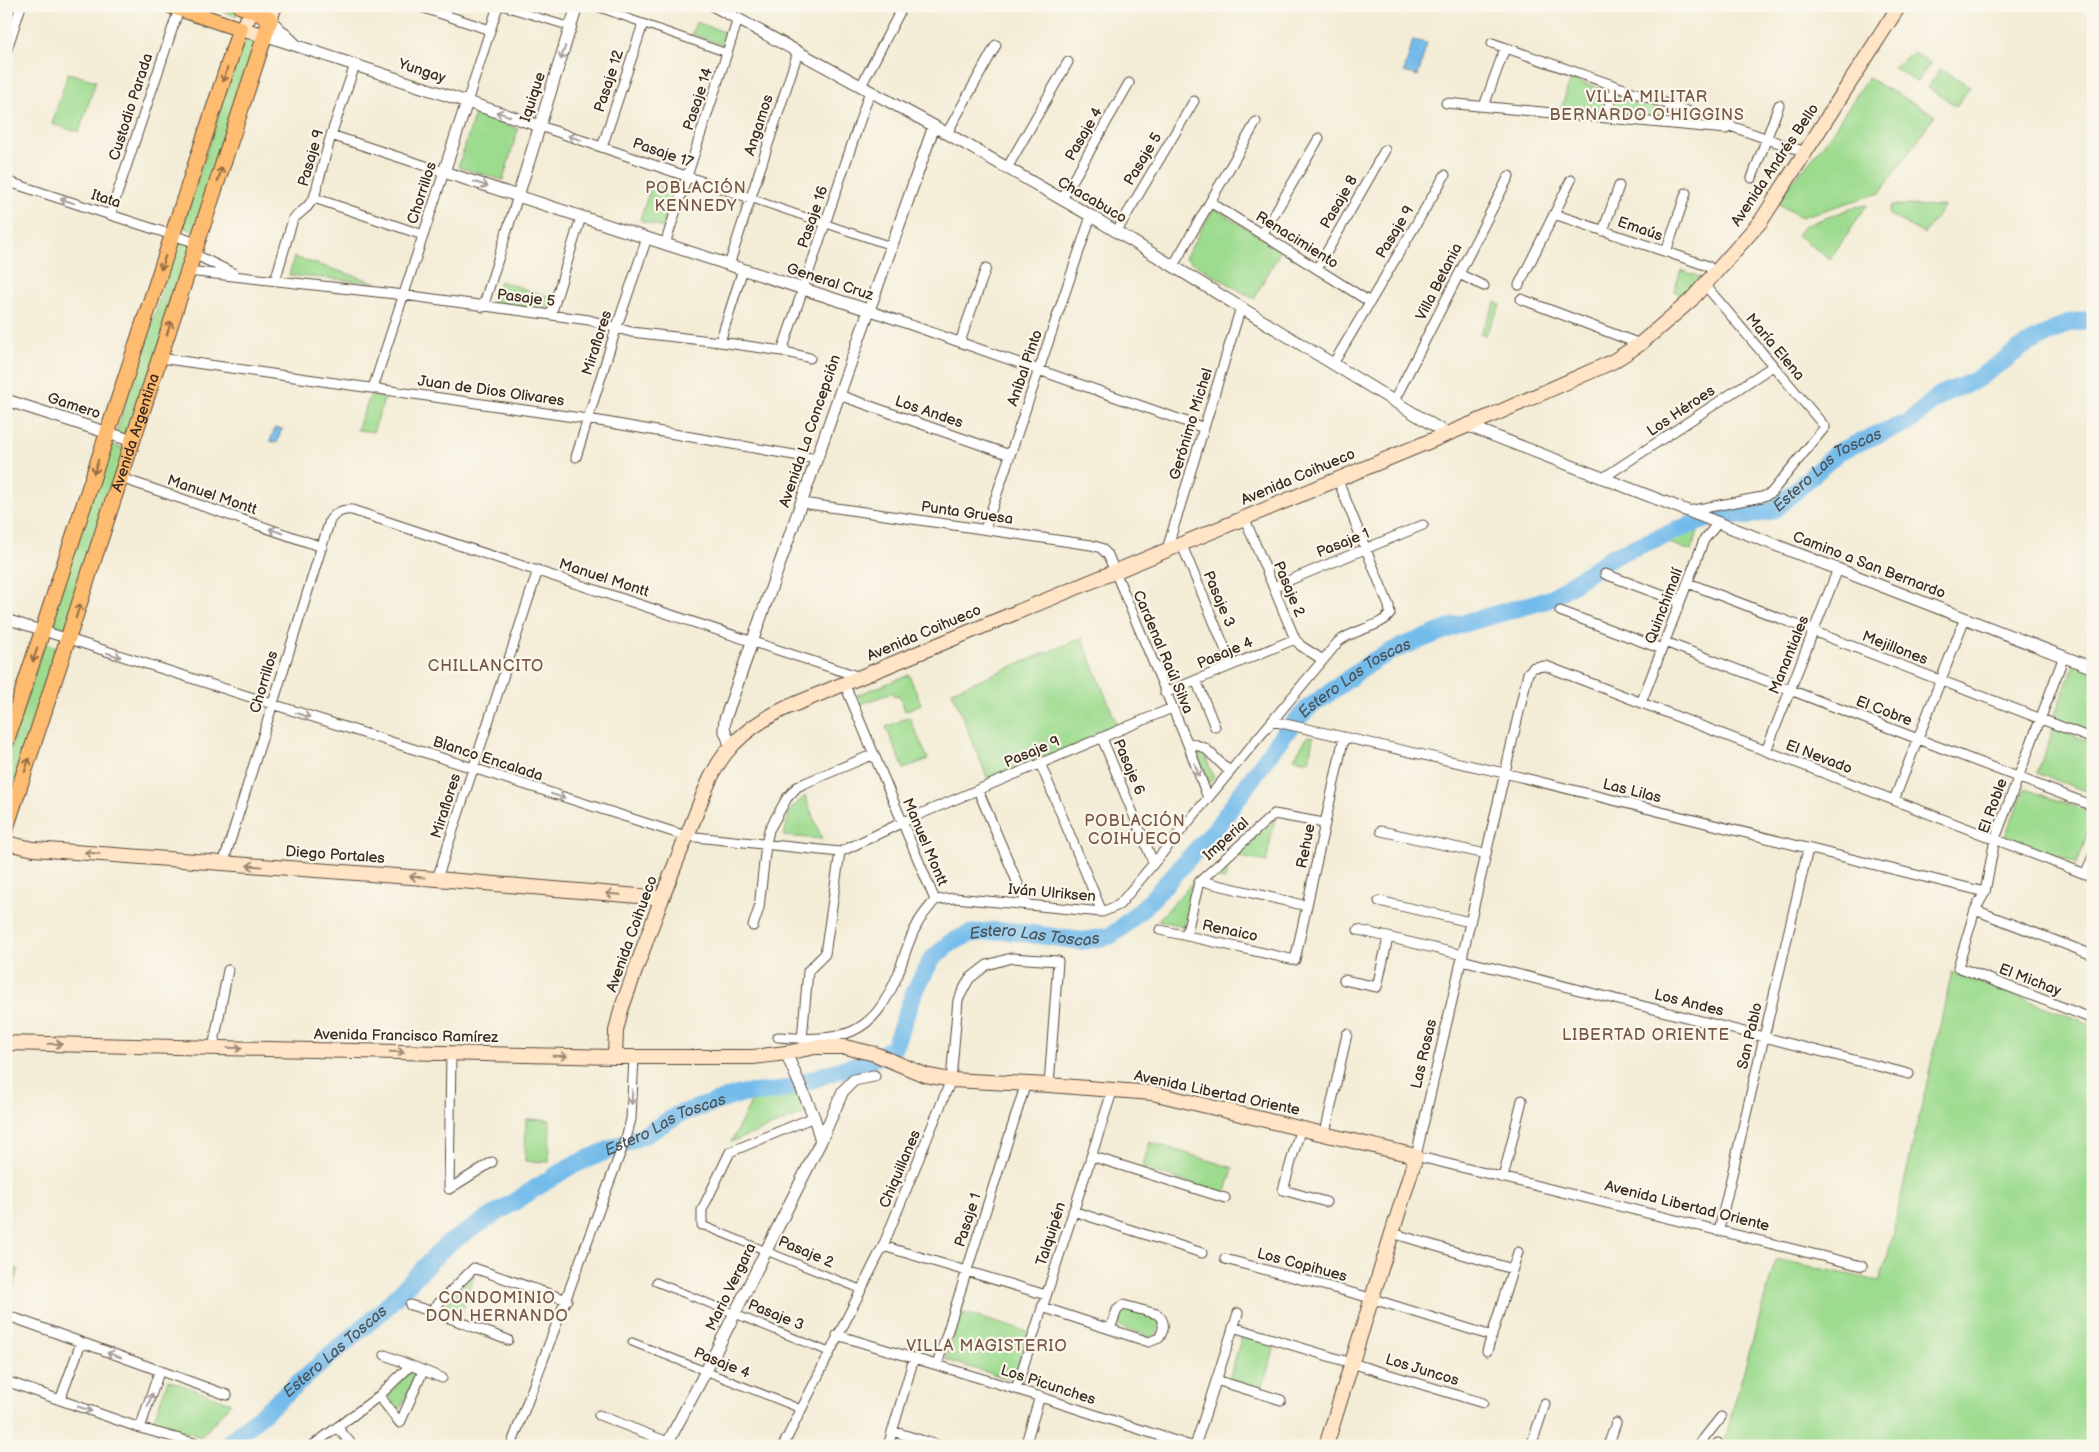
<svg xmlns="http://www.w3.org/2000/svg" width="2099" height="1452" viewBox="0 0 2099 1452" font-family="'Balsamiq Sans',sans-serif">
<style>
.green{fill:#9ddb8f;stroke:#6c8256}
.water{fill:#73bbeb;stroke:#577284}
.lines{fill:none;stroke-linecap:round;stroke-linejoin:round}
.river{stroke:#73bbeb;stroke-width:18}
.pedestrian-casing{stroke:#57473a;stroke-width:9}
.minor-casing{stroke:#57473a;stroke-width:11}
.tertiary-casing{stroke:#57473a;stroke-width:13}
.secondary-casing{stroke:#57473a;stroke-width:16}
.primary-casing{stroke:#57473a;stroke-width:17}
.pedestrian{stroke:#fff;stroke-width:7}
.minor{stroke:#fff;stroke-width:9}
.tertiary{stroke:#fff;stroke-width:11}
.secondary{stroke:#ffe4c6;stroke-width:14}
.primary{stroke:#febc70;stroke-width:15}
.oneway{stroke:#a79f9a}
.oneway2{stroke:#936c43}
.oneway3{stroke:#9d8772}
.labels{text-anchor:middle;dominant-baseline:central;stroke-width:4.5;stroke-linejoin:round;paint-order:stroke}
.street-label{font-size:15px;fill:#3b2a1e;stroke:#fbf7ec}
.neighbourhood-label{font-size:16px;letter-spacing:1px;fill:#785844;stroke:#fbf7ec}
.water-label{font-size:16px;font-style:italic;fill:#4c565c;stroke:#fbf7ec}
</style>
<rect width="100%" height="100%" fill="#fbf7ec"/>
<filter id="ink" filterUnits="userSpaceOnUse"><feTurbulence type="fractalNoise" baseFrequency=".02" numOctaves="2"/><feDisplacementMap in="SourceGraphic" scale="10" xChannelSelector="R" yChannelSelector="G"/><feConvolveMatrix kernelMatrix="1 2 1 2 8 2 1 2 1" color-interpolation-filters="sRGB"/></filter>
<filter id="wash" filterUnits="userSpaceOnUse"><feTurbulence type="fractalNoise" baseFrequency=".0096" numOctaves="4" result="noise"/><feDisplacementMap in="SourceGraphic" scale="20" xChannelSelector="R" yChannelSelector="G"/><feGaussianBlur stdDeviation="1.12" result="paint"/><feColorMatrix in="noise" values="0 0 0 0 0 0 0 0 0 0 0 0 0 0 0 0 0 1.4 0 .05"/><feComposite in="paint" operator="in"/></filter>
<g filter="url(#wash)">
<rect width="100%" height="100%" fill="#f3ecd6"/>
<path class="green" d="M 207,6 L 228,6 L 239,10 L 236,16 Z
M 696,22 L 730,34 L 726,46 L 692,34 Z
M 245,36 L 258,40 L 197,232 L 182,227 Z
M 1914,52 L 1930,63 L 1917,82 L 1893,67 Z
M 1940,69 L 1970,86 L 1957,106 L 1928,88 Z
M 68,73 L 96,81 L 79,132 L 52,124 Z
M 1570,78 L 1609,92 L 1603,112 L 1562,107 Z
M 1868,78 L 1935,115 L 1880,193 L 1801,217 L 1777,203 L 1780,196 L 1824,144 Z
M 1618,94 L 1674,114 L 1672,119 L 1611,113 Z
M 475,114 L 518,129 L 503,180 L 458,167 Z
M 653,180 L 676,187 L 663,228 L 640,220 Z
M 1867,205 L 1830,259 L 1797,235 L 1804,226 L 1855,207 Z
M 1891,205 L 1944,206 L 1924,234 L 1888,214 Z
M 1214,208 L 1281,250 L 1254,299 L 1185,258 Z
M 179,239 L 193,244 L 129,438 L 116,433 Z
M 294,257 L 377,283 L 289,275 Z
M 1681,270 L 1700,277 L 1685,295 L 1674,291 Z
M 500,281 L 550,297 L 547,311 L 492,304 Z
M 1496,302 L 1501,305 L 1485,335 L 1480,333 Z
M 370,396 L 385,397 L 373,432 L 357,430 Z
M 109,444 L 125,449 L 66,630 L 49,624 Z
M 1699,529 L 1691,551 L 1664,541 Z
M 1082,638 L 1119,729 L 989,782 L 952,691 Z
M 45,643 L 60,648 L 6,809 L 6,760 Z
M 2075,662 L 2093,669 L 2093,731 L 2054,717 Z
M 909,675 L 921,704 L 905,711 L 899,695 L 894,696 L 893,692 L 859,705 L 855,696 Z
M 909,717 L 928,759 L 904,769 L 886,727 Z
M 2054,728 L 2093,743 L 2093,794 L 2037,773 Z
M 1308,736 L 1313,737 L 1309,761 L 1294,758 Z
M 1196,750 L 1203,750 L 1214,778 L 1209,783 Z
M 2025,789 L 2093,813 L 2093,818 L 2077,864 L 2005,835 Z
M 805,796 L 822,839 L 784,836 L 790,810 Z
M 1275,818 L 1266,862 L 1235,856 Z
M 1229,862 L 1225,880 L 1213,878 Z
M 1197,878 L 1184,927 L 1158,920 Z
M 1952,972 L 2093,1025 L 2093,1446 L 1739,1446 L 1724,1440 L 1776,1259 L 1879,1281 L 1886,1263 Z
M 799,1094 L 806,1113 L 731,1142 L 752,1101 Z
M 526,1119 L 550,1120 L 549,1162 L 525,1161 Z
M 1150,1142 L 1233,1168 L 1225,1194 L 1142,1168 Z
M 6,1266 L 19,1270 L 6,1304 Z
M 475,1274 L 460,1316 L 439,1309 Z
M 1127,1309 L 1157,1318 L 1160,1323 L 1156,1334 L 1151,1337 L 1121,1327 L 1118,1324 L 1122,1310 Z
M 961,1312 L 1028,1332 L 1013,1380 L 946,1360 Z
M 1243,1333 L 1276,1343 L 1262,1389 L 1229,1379 Z
M 410,1372 L 417,1375 L 399,1411 L 386,1396 Z
M 168,1380 L 231,1403 L 201,1437 L 153,1421 Z"/>
<path class="water" d="M 1413,40 L 1427,43 L 1418,76 L 1404,72 Z
M 275,428 L 283,429 L 281,431 L 277,443 L 270,441 Z"/>
<g class="lines">
<path class="river" id="s1" d="M 225,1446 L 382,1311 L 446,1245 L 569,1167 L 648,1133 L 679,1114 L 740,1094 L 778,1091 L 798,1085 L 824,1075 L 871,1060 L 894,1047 L 914,993 L 931,960 L 950,943 L 969,934 L 993,931 L 1009,931 L 1082,941 L 1110,936 L 1120,929 L 1148,903 L 1217,827 L 1283,735 L 1307,709 L 1373,661 L 1396,649 L 1458,625 L 1550,599 L 1613,556 L 1690,525 L 1722,514 L 1747,516 L 1774,510 L 1838,452 L 1878,434 L 1908,423 L 1940,395 L 1976,380 L 2024,346 L 2068,323 L 2093,319"/>
</g>
</g>
<g filter="url(#ink)">
<g class="lines">
<defs>
<path id="pedestrian" d="M 502,6 L 571,27
M 594,6 L 727,53
M 750,198 L 891,246
M 702,1225 L 860,1289
M 656,1282 L 829,1352
M 632,1342 L 801,1409"/>
<path id="minor" d="M 418,6 L 490,30
M 1492,43 L 1805,152
M 6,52 L 21,6
M 861,86 L 902,8
M 467,102 L 498,6
M 1446,103 L 1726,129
M 1484,106 L 1505,48
M 1605,117 L 1616,86
M 540,126 L 750,198
M 947,133 L 996,45
M 331,135 L 444,172 L 373,388
M 602,147 L 643,24
M 1007,168 L 1068,62
M 1752,178 L 1779,105
M 6,181 L 197,243
M 314,198 L 423,235
M 1062,199 L 1129,83
M 1210,202 L 1256,122
M 1554,214 L 1708,266 L 1714,274
M 110,215 L 179,9
M 1117,231 L 1194,101
M 1603,231 L 1619,186
M 1262,235 L 1319,138
M 665,244 L 738,19
M 1666,252 L 1686,193
M 194,254 L 233,273
M 729,265 L 798,52
M 1173,266 L 1210,202 L 1370,302 L 1333,364
M 1317,269 L 1385,150
M 188,271 L 404,295 L 589,320 L 631,332 L 720,342 L 782,351 L 810,358
M 1459,274 L 1484,286
M 275,281 L 293,219 L 307,207 L 314,198 L 331,135 L 355,65
M 1519,285 L 1571,180
M 1521,299 L 1640,344
M 1370,302 L 1445,175
M 483,307 L 518,196
M 868,310 L 1204,428
M 551,315 L 581,217
M 720,342 L 743,269
M 960,342 L 986,268
M 782,351 L 870,91
M 160,358 L 588,419 L 817,459
M 839,395 L 1010,455
M 1394,401 L 1509,176
M 576,457 L 616,329 L 647,238
M 121,478 L 322,547
M 1603,478 L 1773,366
M 802,503 L 1091,545 L 1101,548 L 1108,555 L 1187,742 L 1208,798
M 1688,511 L 1762,497 L 1771,493 L 1825,427 L 1705,285
M 1244,517 L 1295,639 L 1301,646 L 1323,660
M 985,529 L 1091,216
M 1181,543 L 1232,665
M 1167,549 L 1241,307
M 1605,574 L 1680,602
M 1688,583 L 2093,739
M 1273,587 L 1423,525
M 1560,611 L 1662,649
M 6,619 L 686,836 L 840,852 L 918,815 L 1172,708
M 1665,642 L 2093,806
M 2064,656 L 1995,839 L 1985,892 L 1975,910 L 1958,967 L 2093,1019
M 1196,680 L 1215,727
M 844,683 L 935,900
M 1165,693 L 1295,639
M 1641,703 L 1704,540 L 1718,523
M 1272,721 L 1504,773 L 1985,892
M 1102,738 L 1153,862
M 1187,742 L 1205,748 L 1230,772
M 1766,751 L 1838,569
M 1040,763 L 1102,912
M 978,790 L 1027,905
M 1894,800 L 1965,618
M 1381,831 L 1486,854
M 223,864 L 330,520 C 336,512 343,509 352,510 L 860,677
M 2086,874 L 2093,856
M 437,879 L 538,570
M 1201,881 L 1307,906
M 1379,901 L 1470,922
M 1975,910 L 2093,955
M 753,926 L 759,908 L 766,844 L 769,830 L 787,798 L 797,787 L 805,783 L 874,754
M 1160,930 L 1295,960 L 1344,737
M 1358,930 L 1463,955
M 1186,936 L 1199,882 L 1274,814 L 1324,823
M 1462,960 L 1909,1074
M 1344,980 L 1377,987 L 1388,938
M 778,1037 C 843,1042 873,1037 899,972 C 904,956 909,939 917,925 C 921,916 929,908 935,900 L 955,898 L 1102,912 L 1119,905 L 1338,642 C 1352,630 1381,627 1390,614 L 1389,606 L 1337,478
M 802,1039 L 808,971 L 825,954 L 840,852
M 213,1048 L 228,970
M 451,1053 L 449,1189 L 492,1162
M 1301,1127 L 1283,1190 L 1326,1202
M 1325,1133 L 1347,1034
M 1091,1156 L 1225,1198
M 1503,1178 L 1522,1100
M 1073,1211 L 1202,1253
M 702,1225 L 702,1210 L 730,1152 L 814,1117
M 1719,1230 L 1808,849
M 1392,1233 L 1512,1269
M 883,1246 L 1046,1295
M 1225,1259 L 1360,1295 L 1492,1336
M 1862,1266 L 1416,1156 L 1528,673 L 1534,667 L 1546,666 L 2093,877
M 410,1305 L 431,1311
M 1042,1307 L 1149,1342 L 1159,1338 C 1164,1330 1166,1321 1157,1314 L 1123,1305 L 1117,1310 L 1110,1329
M 6,1315 L 227,1395
M 1233,1327 L 1483,1403
M 837,1335 L 1016,1389 L 1191,1446
M 508,1340 L 431,1311 L 474,1268 L 567,1300
M 1487,1351 L 1518,1252
M 385,1355 L 442,1378
M 937,1365 L 1026,1083
M 1216,1380 L 1281,1400
M 6,1381 L 140,1428 L 205,1446
M 1016,1389 L 1113,1089
M 379,1396 L 400,1423 L 423,1371
M 60,1400 L 81,1343
M 599,1415 L 678,1446
M 337,1427 L 353,1446
M 140,1428 L 159,1372
M 892,1431 L 940,1446
M 312,1446 L 379,1396 L 410,1366
M 511,1446 L 627,1135 L 631,1119 L 634,1057
M 783,1446 L 883,1246 L 951,1080 L 958,1000 L 969,979 L 987,965 L 1011,958 L 1058,961 L 1049,1085
M 888,1446 L 914,1358
M 1025,1446 L 1040,1396
M 1195,1446 L 1238,1313
M 1531,1446 L 1545,1404
M 1608,1446 L 1616,1423
M 1698,1446 L 1721,1417
M 1716,1446 L 1718,1443"/>
<path id="tertiary" d="M 714,6 L 934,126 L 1091,216 L 1446,433
M 270,20 L 296,45
M 264,35 L 540,126
M 467,102 L 444,172 L 868,310
M 518,196 L 577,6
M 6,400 L 133,441
M 1466,425 L 2093,668
M 731,747 L 724,729 L 725,719 L 934,126
M 786,1053 L 814,1117 L 821,1141
M 666,1446 L 706,1371 L 821,1141 L 843,1091 L 854,1080 L 874,1076"/>
<path id="secondary" d="M 258,6 L 240,29 L 264,35
M 270,20 L 275,6
M 6,843 L 34,849 L 437,879 L 662,898
M 6,1043 L 615,1057 L 753,1057 L 786,1053 L 815,1047 L 845,1047 L 875,1054 L 925,1075 L 951,1080 L 1049,1085 L 1152,1093 L 1416,1156 L 1326,1446
M 615,1057 L 616,1031 L 621,1010 C 643,949 665,886 691,826 C 701,802 709,775 725,754 C 741,733 764,718 788,707 L 1493,415 L 1612,362 L 1640,344 L 1691,300 L 1761,221 L 1899,6"/>
<g id="primary">
<path d="M 6,742 L 240,29 L 171,6"/>
<path id="s2" d="M 6,828 L 270,20 L 255,11 L 240,6"/>
</g>
</defs>
<use href="#pedestrian" class="pedestrian-casing"/>
<use href="#minor" class="minor-casing"/>
<use href="#tertiary" class="tertiary-casing"/>
<use href="#secondary" class="secondary-casing"/>
<use href="#primary" class="primary-casing"/>
<use href="#pedestrian" class="pedestrian"/>
<use href="#minor" class="minor"/>
<use href="#tertiary" class="tertiary"/>
<use href="#secondary" class="secondary"/>
<use href="#primary" class="primary"/>
</g>
<defs><path id="oneway-shaft" d="M-6 0H5M1.5-3L5.5 0L1.5 3" fill="none" stroke-width="1.6" stroke-linecap="round" stroke-linejoin="round" transform="scale(1.25)"/></defs>
<g class="oneway">
<use href="#oneway-shaft" transform="translate(563 53) rotate(108)"/>
<use href="#oneway-shaft" transform="translate(503 114) rotate(-162)"/>
<use href="#oneway-shaft" transform="translate(575 138) rotate(-161)"/>
<use href="#oneway-shaft" transform="translate(481 184) rotate(18)"/>
<use href="#oneway-shaft" transform="translate(67 201) rotate(-162)"/>
<use href="#oneway-shaft" transform="translate(276 531) rotate(-161)"/>
<use href="#oneway-shaft" transform="translate(114 655) rotate(18)"/>
<use href="#oneway-shaft" transform="translate(303 715) rotate(18)"/>
<use href="#oneway-shaft" transform="translate(1197 770) rotate(69)"/>
<use href="#oneway-shaft" transform="translate(558 796) rotate(18)"/>
<use href="#oneway-shaft" transform="translate(632 1097) rotate(92)"/>
<use href="#oneway-shaft" transform="translate(114 1355) rotate(-160)"/>
<use href="#oneway-shaft" transform="translate(150 1400) rotate(-71)"/>
<use href="#oneway-shaft" transform="translate(85 1409) rotate(19)"/>
</g>
<g class="oneway2">
<use href="#oneway-shaft" transform="translate(225 75) rotate(108)"/>
<use href="#oneway-shaft" transform="translate(220 174) rotate(-72)"/>
<use href="#oneway-shaft" transform="translate(163 263) rotate(108)"/>
<use href="#oneway-shaft" transform="translate(169 328) rotate(-72)"/>
<use href="#oneway-shaft" transform="translate(96 467) rotate(108)"/>
<use href="#oneway-shaft" transform="translate(78 611) rotate(-72)"/>
<use href="#oneway-shaft" transform="translate(35 655) rotate(108)"/>
<use href="#oneway-shaft" transform="translate(27 765) rotate(-72)"/>
</g>
<g class="oneway3">
<use href="#oneway-shaft" transform="translate(92 853) rotate(-175)"/>
<use href="#oneway-shaft" transform="translate(254 866) rotate(-176)"/>
<use href="#oneway-shaft" transform="translate(417 877) rotate(-176)"/>
<use href="#oneway-shaft" transform="translate(613 894) rotate(-175)"/>
<use href="#oneway-shaft" transform="translate(55 1044) rotate(1)"/>
<use href="#oneway-shaft" transform="translate(235 1048) rotate(1)"/>
<use href="#oneway-shaft" transform="translate(397 1052) rotate(1)"/>
<use href="#oneway-shaft" transform="translate(560 1056) rotate(1)"/>
</g>
</g>
<g class="labels">
<g class="street-label">
<text transform="translate(422 71) rotate(18)">Yungay</text>
<text transform="translate(609 81) rotate(-72)">Pasaje 12</text>
<text transform="translate(533 97) rotate(-72)">Iquique</text>
<text transform="translate(698 99) rotate(-72)">Pasaje 14</text>
<text transform="translate(131 107) rotate(-72)">Custodio Parada</text>
<text transform="translate(759 125) rotate(-72)">Angamos</text>
<text transform="translate(1084 134) rotate(-60)">Pasaje 4</text>
<text transform="translate(663 153) rotate(19)">Pasaje 17</text>
<text transform="translate(311 158) rotate(-74)">Pasaje 9</text>
<text transform="translate(1143 159) rotate(-59)">Pasaje 5</text>
<text transform="translate(1775 165) rotate(-56)">Avenida Andrés Bello</text>
<text transform="translate(422 193) rotate(-72)">Chorrillos</text>
<text transform="translate(106 199) rotate(18)">Itata</text>
<text transform="translate(1092 200) rotate(30)">Chacabuco</text>
<text transform="translate(1339 202) rotate(-60)">Pasaje 8</text>
<text transform="translate(813 217) rotate(-71)">Pasaje 16</text>
<text transform="translate(1640 229) rotate(19)">Emaús</text>
<text transform="translate(1395 232) rotate(-59)">Pasaje 9</text>
<text transform="translate(1297 240) rotate(32)">Renacimiento</text>
<text transform="translate(830 282) rotate(18)">General Cruz</text>
<text transform="translate(1439 282) rotate(-63)">Villa Betania</text>
<text transform="translate(526 298) rotate(7)">Pasaje 5</text>
<text transform="translate(597 343) rotate(-72)">Miraflores</text>
<text transform="translate(1775 347) rotate(50)">María Elena</text>
<text transform="translate(1025 368) rotate(-71)">Aníbal Pinto</text>
<text transform="translate(491 391) rotate(8)">Juan de Dios Olivares</text>
<text transform="translate(74 406) rotate(18)">Gamero</text>
<text transform="translate(1681 411) rotate(-34)">Los Héroes</text>
<text transform="translate(929 412) rotate(19)">Los Andes</text>
<text transform="translate(1191 424) rotate(-73)">Gerónimo Michel</text>
<text transform="translate(810 431) rotate(-71)">Avenida La Concepción</text>
<text stroke="none"><textPath href="#s2" startOffset="416">Avenida Argentina</textPath></text>
<text transform="translate(1298 477) rotate(-23)">Avenida Coihueco</text>
<text transform="translate(212 495) rotate(19)">Manuel Montt</text>
<text transform="translate(967 513) rotate(8)">Punta Gruesa</text>
<text transform="translate(1343 543) rotate(-22)">Pasaje 1</text>
<text transform="translate(1869 565) rotate(21)">Camino a San Bernardo</text>
<text transform="translate(604 578) rotate(18)">Manuel Montt</text>
<text transform="translate(1289 589) rotate(67)">Pasaje 2</text>
<text transform="translate(1219 599) rotate(67)">Pasaje 3</text>
<text transform="translate(1664 606) rotate(-69)">Quinchimalí</text>
<text transform="translate(924 633) rotate(-23)">Avenida Coihueco</text>
<text transform="translate(1895 648) rotate(21)">Mejillones</text>
<text transform="translate(1163 652) rotate(67)">Cardenal Raúl Silva</text>
<text transform="translate(1225 653) rotate(-23)">Pasaje 4</text>
<text transform="translate(1789 655) rotate(-68)">Manantiales</text>
<text transform="translate(264 682) rotate(-73)">Chorrillos</text>
<text transform="translate(1884 711) rotate(21)">El Cobre</text>
<text transform="translate(1032 752) rotate(-23)">Pasaje 9</text>
<text transform="translate(1819 757) rotate(21)">El Nevado</text>
<text transform="translate(488 759) rotate(18)">Blanco Encalada</text>
<text transform="translate(1129 767) rotate(67)">Pasaje 6</text>
<text transform="translate(1632 791) rotate(14)">Las Lilas</text>
<text transform="translate(446 806) rotate(-72)">Miraflores</text>
<text transform="translate(1993 806) rotate(-70)">El Roble</text>
<text transform="translate(1226 839) rotate(-42)">Imperial</text>
<text transform="translate(925 842) rotate(67)">Manuel Montt</text>
<text transform="translate(1306 846) rotate(-79)">Rehue</text>
<text transform="translate(335 855) rotate(4)">Diego Portales</text>
<text transform="translate(1052 893) rotate(5)">Iván Ulriksen</text>
<text transform="translate(1230 931) rotate(12)">Renaico</text>
<text transform="translate(632 934) rotate(-70)">Avenida Coihueco</text>
<text transform="translate(2030 980) rotate(21)">El Michay</text>
<text transform="translate(1689 1003) rotate(14)">Los Andes</text>
<text transform="translate(406 1036) rotate(1)">Avenida Francisco Ramírez</text>
<text transform="translate(1750 1036) rotate(-77)">San Pablo</text>
<text transform="translate(1424 1054) rotate(-77)">Las Rosas</text>
<text transform="translate(1217 1093) rotate(12)">Avenida Libertad Oriente</text>
<text transform="translate(900 1169) rotate(-67)">Chiquillanes</text>
<text transform="translate(1687 1206) rotate(14)">Avenida Libertad Oriente</text>
<text transform="translate(968 1220) rotate(-72)">Pasaje 1</text>
<text transform="translate(1051 1234) rotate(-72)">Talquipén</text>
<text transform="translate(806 1252) rotate(23)">Pasaje 2</text>
<text transform="translate(1302 1265) rotate(15)">Los Copihues</text>
<text transform="translate(731 1287) rotate(-64)">Mario Vergara</text>
<text transform="translate(776 1315) rotate(22)">Pasaje 3</text>
<text transform="translate(722 1363) rotate(22)">Pasaje 4</text>
<text transform="translate(1422 1370) rotate(17)">Los Juncos</text>
<text transform="translate(1048 1385) rotate(18)">Los Picunches</text>
</g>
<g class="neighbourhood-label">
<text x="1647" y="97">VILLA MILITAR<tspan x="1647" dy="18">BERNARDO O'HIGGINS</tspan></text>
<text x="696" y="188">POBLACIÓN<tspan x="696" dy="18">KENNEDY</tspan></text>
<text x="486" y="666">CHILLANCITO</text>
<text x="1135" y="821">POBLACIÓN<tspan x="1135" dy="18">COIHUECO</tspan></text>
<text x="1646" y="1035">LIBERTAD ORIENTE</text>
<text x="497" y="1298">CONDOMINIO<tspan x="497" dy="18">DON HERNANDO</tspan></text>
<text x="987" y="1346">VILLA MAGISTERIO</text>
</g>
<g class="water-label">
<text stroke="none"><textPath href="#s1" startOffset="1962">Estero Las Toscas</textPath></text>
<text stroke="none"><textPath href="#s1" startOffset="1436">Estero Las Toscas</textPath></text>
<text stroke="none"><textPath href="#s1" startOffset="1001">Estero Las Toscas</textPath></text>
<text stroke="none"><textPath href="#s1" startOffset="550">Estero Las Toscas</textPath></text>
<text stroke="none"><textPath href="#s1" startOffset="145">Estero Las Toscas</textPath></text>
</g>
</g>
<rect width="2099" height="1452" fill="none" stroke="#fbf7ec" stroke-width="25"/>
</svg>
